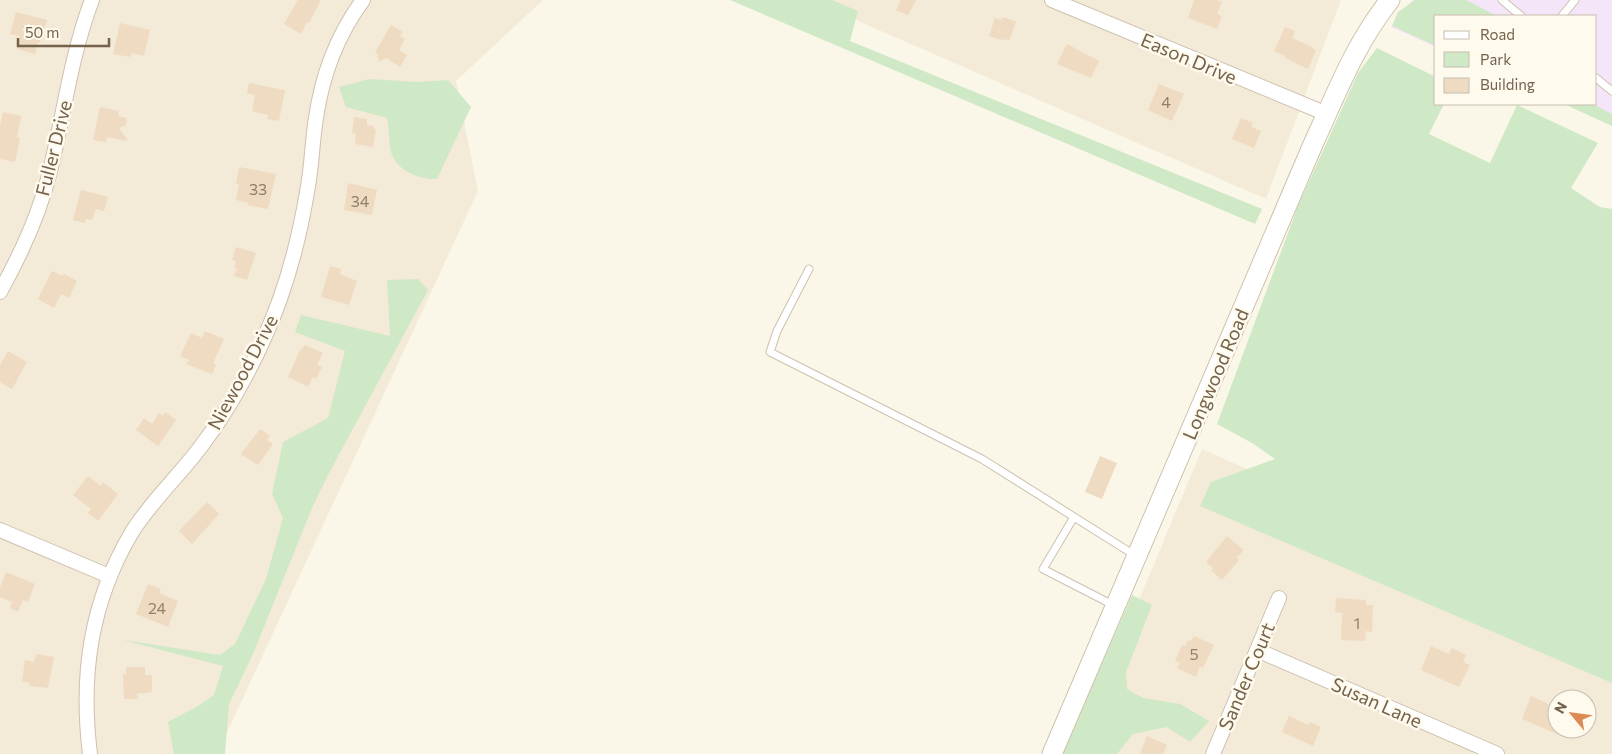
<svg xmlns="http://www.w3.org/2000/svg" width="1612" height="754" viewBox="0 0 1612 754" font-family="Commissioner,sans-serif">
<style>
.residential{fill:#f3ead7;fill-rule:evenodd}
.education{fill:#f4e5f8}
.green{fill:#cfe9c7}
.building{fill:#efdbc1}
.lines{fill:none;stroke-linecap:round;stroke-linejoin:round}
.service-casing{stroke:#cdc1af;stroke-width:9}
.minor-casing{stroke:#cdc1af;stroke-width:16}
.secondary-casing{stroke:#cfc2ac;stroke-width:21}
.service{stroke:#fff;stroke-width:7}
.minor{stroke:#fff;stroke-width:14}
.secondary{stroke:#fff;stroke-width:19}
.labels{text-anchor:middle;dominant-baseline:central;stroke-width:5;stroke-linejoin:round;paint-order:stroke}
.number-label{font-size:16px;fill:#93806a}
.street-label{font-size:19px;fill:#74624d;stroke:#fefbee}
</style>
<rect width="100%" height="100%" fill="#fbf7e8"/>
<path class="residential" d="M 0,0 L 543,0 L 456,81 L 478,191 L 217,754 L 0,754 Z
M 810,0 L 1341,0 L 1266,199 Z
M 1202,449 L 1612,630 L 1612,754 L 1075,754 ZM 1557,699 L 1587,699 L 1587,729 L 1557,729 Z"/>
<path class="education" d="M 1413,0 L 1612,0 L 1612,123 L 1567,104 L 1596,104 L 1596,16 L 1436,16 L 1436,47 L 1391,27 Z"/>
<path class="green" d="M 730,0 L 832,0 L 858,11 L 850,41 L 1262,209 L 1255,224 Z
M 1415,0 L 1466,0 L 1497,16 L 1436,16 L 1436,46 L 1392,26 L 1398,12 Z
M 1377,48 L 1436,77 L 1436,104 L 1444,104 L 1429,134 L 1490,163 L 1517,105 L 1598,143 L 1571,188 L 1600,207 L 1612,209 L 1612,683 L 1200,506 L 1211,482 L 1275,459 L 1252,443 L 1217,424 L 1298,206 L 1358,73 Z
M 369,79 L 417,82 L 448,80 L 471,107 L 437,179 C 422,180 400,172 393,157 C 389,150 389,127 387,118 L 346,107 L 339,87 Z
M 1564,104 L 1593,104 L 1612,114 L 1612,126 Z
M 418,279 L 428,290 L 329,473 L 312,508 L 253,654 L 229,704 L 225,754 L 174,754 L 168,722 L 198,706 L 214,695 L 223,666 L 123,640 L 220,655 L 235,644 L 266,579 L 283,518 L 272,494 L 283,442 L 328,418 L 345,351 L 295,332 L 301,315 L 390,336 L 387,280 Z
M 1132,595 L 1152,605 L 1126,672 L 1127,689 L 1143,698 L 1180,704 L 1209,721 L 1190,742 L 1167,727 L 1133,734 L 1117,754 L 1062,754 Z"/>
<path class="building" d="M 298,0 L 321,0 L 309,23 L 307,22 L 301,34 L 284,24 Z
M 901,0 L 916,0 L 908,15 L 896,10 Z
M 1194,0 L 1217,0 L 1222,2 L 1217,14 L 1222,16 L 1217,29 L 1188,18 Z
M 16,12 L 47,20 L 40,43 L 38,42 L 35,54 L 17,49 L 20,36 L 10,34 Z
M 995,18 L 1001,20 L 1002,18 L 1006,18 L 1016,22 L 1009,41 L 1002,39 L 1001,40 L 989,36 Z
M 120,23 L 150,30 L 144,56 L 132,53 L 130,57 L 113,54 Z
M 391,25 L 403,32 L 400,36 L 405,39 L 399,50 L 407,55 L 400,67 L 386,58 L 379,62 L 377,53 L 375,52 Z
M 1285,27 L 1295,31 L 1292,38 L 1312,47 L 1312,48 L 1316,50 L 1308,69 L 1285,58 L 1286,56 L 1274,51 Z
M 1067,44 L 1099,61 L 1091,78 L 1057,64 Z
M 249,83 L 285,90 L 279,121 L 267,119 L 268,115 L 252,111 L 255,95 L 247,93 Z
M 1159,84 L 1184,94 L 1172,121 L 1148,110 Z
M 100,107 L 119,111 L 118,116 L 127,118 L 126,125 L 119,128 L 128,141 L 107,137 L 106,142 L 93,140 Z
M 3,112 L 21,116 L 17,137 L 20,138 L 15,162 L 0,159 L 0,126 Z
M 354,117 L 367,119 L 367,125 L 373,126 L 374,129 L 376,129 L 373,147 L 355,144 L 356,134 L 352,133 Z
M 1241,118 L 1253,123 L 1251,127 L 1261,131 L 1254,148 L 1232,139 Z
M 239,167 L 276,174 L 268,209 L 247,205 L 249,203 L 236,200 L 239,184 L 236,184 Z
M 348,183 L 377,190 L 372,215 L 344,210 Z
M 81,190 L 108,197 L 104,211 L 96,209 L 92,220 L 86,219 L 85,223 L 73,220 Z
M 236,247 L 256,253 L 247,280 L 234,276 L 237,269 L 234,268 L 236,261 L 232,260 Z
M 330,266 L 341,269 L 340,274 L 357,281 L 349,305 L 321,297 Z
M 52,271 L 62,276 L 64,274 L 77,281 L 69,298 L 61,294 L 54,308 L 38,299 Z
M 205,331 L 224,339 L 213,363 L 216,365 L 212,374 L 186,364 L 189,360 L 180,356 L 191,333 L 202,338 Z
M 305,345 L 323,353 L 317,365 L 322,367 L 316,379 L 313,377 L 308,387 L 288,377 L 299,352 Z
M 8,351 L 27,362 L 12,389 L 0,382 L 0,365 Z
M 165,412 L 176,420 L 158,446 L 136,430 L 144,418 L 152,424 L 159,413 L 163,416 Z
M 260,429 L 270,436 L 267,440 L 273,444 L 258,465 L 241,454 Z
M 1100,456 L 1117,463 L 1102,499 L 1085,492 Z
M 88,476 L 101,486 L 103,482 L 118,494 L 98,521 L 88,513 L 91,509 L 73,495 Z
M 207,502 L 219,514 L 192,544 L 179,531 Z
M 1227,536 L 1244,550 L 1236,558 L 1239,560 L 1222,580 L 1211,570 L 1213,568 L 1206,562 Z
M 6,572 L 35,584 L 28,602 L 23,600 L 18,612 L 10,608 L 12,602 L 0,597 L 0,588 Z
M 148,584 L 161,589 L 159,593 L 178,601 L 168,627 L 136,614 Z
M 1336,598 L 1366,600 L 1366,605 L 1373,605 L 1372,632 L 1366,631 L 1365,641 L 1341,640 L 1342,613 L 1335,612 Z
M 1194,636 L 1214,645 L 1203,668 L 1200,667 L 1196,677 L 1177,668 L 1180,663 L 1175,661 L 1182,645 L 1185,646 L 1188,640 L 1191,641 Z
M 1431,646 L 1449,654 L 1452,648 L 1466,655 L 1463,662 L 1470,665 L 1459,687 L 1421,670 Z
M 36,654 L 54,657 L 48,688 L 30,686 L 30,683 L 22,681 L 25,660 L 34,662 Z
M 126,667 L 145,667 L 145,675 L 152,675 L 152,692 L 137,694 L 138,699 L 124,699 L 123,674 L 126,674 Z
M 1531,696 L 1557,708 L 1557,734 L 1522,719 Z
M 1289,716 L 1308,725 L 1310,722 L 1321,727 L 1313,746 L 1282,732 Z
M 1147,736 L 1167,745 L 1163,754 L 1140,754 Z"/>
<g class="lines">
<defs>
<path id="service" d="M 1502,0 L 1521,16
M 1562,16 L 1575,0
M 1596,78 L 1612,91
M 809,269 L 777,331 L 770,352 L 982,459 L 1136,556
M 1074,517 L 1043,569 L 1115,606"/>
<path id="minor" d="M 1052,0 L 1327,114
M 0,292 C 21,254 40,213 50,171 C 64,114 71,55 92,0
M 0,530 L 109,576
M 1257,650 L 1497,754
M 90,754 C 80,674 91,601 132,532 C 152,500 180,475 202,445 C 234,403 262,349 280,299 C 292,265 301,228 307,192 C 312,167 312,142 316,118 C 322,76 338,34 363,0
M 1213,754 L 1279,598"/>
<path id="secondary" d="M 1052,754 L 1314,142 C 1337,92 1355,44 1390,0"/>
</defs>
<use href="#service" class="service-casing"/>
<use href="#minor" class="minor-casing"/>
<use href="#secondary" class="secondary-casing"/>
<use href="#service" class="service"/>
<use href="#minor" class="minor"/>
<use href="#secondary" class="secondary"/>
</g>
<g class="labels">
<g class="number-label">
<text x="1166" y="101">4</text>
<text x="258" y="188">33</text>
<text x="360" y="200">34</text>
<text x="157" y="607">24</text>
<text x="1357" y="622">1</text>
<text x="1194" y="653">5</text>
</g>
<g class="street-label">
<text transform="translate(1189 58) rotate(23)">Eason Drive</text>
<text transform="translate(53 148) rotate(-76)">Fuller Drive</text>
<text transform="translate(242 372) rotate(-62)">Niewood Drive</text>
<text transform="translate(1215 374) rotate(-67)">Longwood Road</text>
<text transform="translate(1246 676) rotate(-67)">Sander Court</text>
<text transform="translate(1377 702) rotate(24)">Susan Lane</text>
</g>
</g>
<rect x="1434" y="15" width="162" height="90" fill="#fefbee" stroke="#c7beae"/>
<rect x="1444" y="31" width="25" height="8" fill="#ffffff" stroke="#c7beae"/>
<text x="1480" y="40" font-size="15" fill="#74624d">Road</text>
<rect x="1444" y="52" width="25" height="15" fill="#cfe9c7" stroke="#c7beae"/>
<text x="1480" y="65" font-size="15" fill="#74624d">Park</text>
<rect x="1444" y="78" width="25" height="15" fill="#efdbc1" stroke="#c7beae"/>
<text x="1480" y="90" font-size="15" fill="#74624d">Building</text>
<g transform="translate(1572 714) rotate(299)"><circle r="24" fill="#fefbee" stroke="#c7beae"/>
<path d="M0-4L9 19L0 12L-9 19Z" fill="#de8a54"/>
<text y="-8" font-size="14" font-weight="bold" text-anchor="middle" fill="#74624d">N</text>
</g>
<path d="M18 38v8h91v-8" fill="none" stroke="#74624d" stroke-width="2.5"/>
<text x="25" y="38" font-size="15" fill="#74624d" stroke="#fefbee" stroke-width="4" paint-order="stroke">50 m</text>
</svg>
